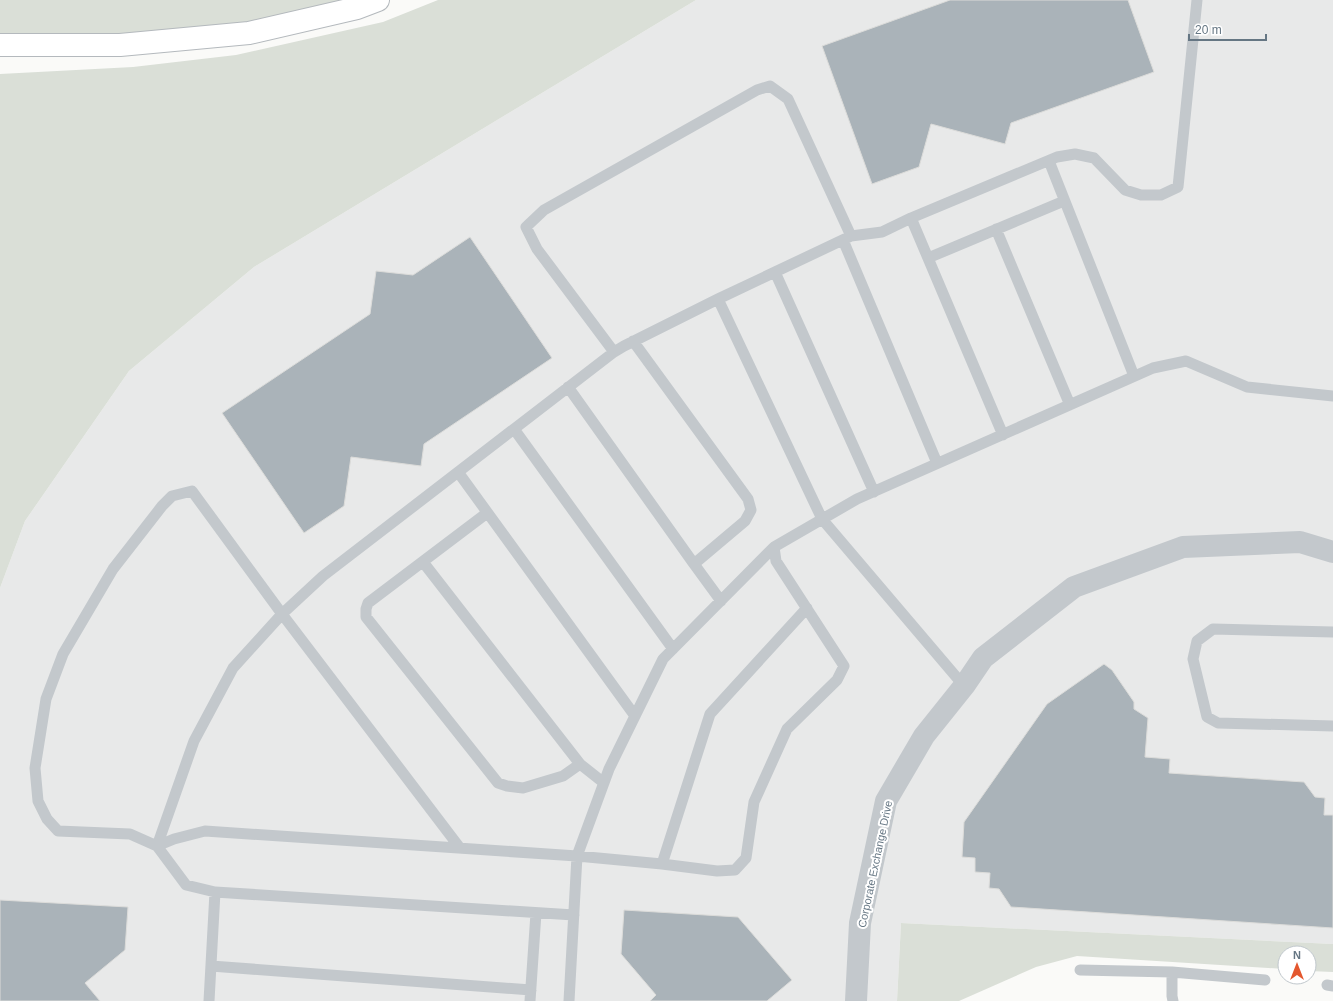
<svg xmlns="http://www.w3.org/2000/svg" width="1333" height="1001" viewBox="0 0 1333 1001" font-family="Helvetica,sans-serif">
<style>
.built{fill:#e8e9e9}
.green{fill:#dadfd7}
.building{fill:#aab3b9;stroke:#dcdcda}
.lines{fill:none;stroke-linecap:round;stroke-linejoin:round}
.motorway-casing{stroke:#b4b9bd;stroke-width:24}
.service{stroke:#c3c8cc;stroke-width:11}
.tertiary{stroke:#c3c8cc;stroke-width:22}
.motorway{stroke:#fff;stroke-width:22}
.labels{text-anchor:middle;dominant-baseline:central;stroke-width:4;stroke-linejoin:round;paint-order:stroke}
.street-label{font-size:11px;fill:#657683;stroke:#fff}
</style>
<rect width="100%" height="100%" fill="#fafaf8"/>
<path class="built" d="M 696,0 L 1333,0 L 1333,944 L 901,923 L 897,1001 L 0,1001 L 0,588 L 25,521 L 129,371 L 254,267 Z"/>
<path class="green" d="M 0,0 L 344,0 L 250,23 L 144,36 L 0,40 Z
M 438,0 L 696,0 L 254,267 L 129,371 L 25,521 L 0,588 L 0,74 L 133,67 L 236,55 L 383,22 Z
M 901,923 L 1333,944 L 1333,972 L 1309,971 L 1309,953 L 1285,953 L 1285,969 L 1077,956 L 1036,967 L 959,1001 L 897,1001 Z"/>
<path class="building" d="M 950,0 L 1128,0 L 1154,72 L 1011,123 L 1005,144 L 931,124 L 919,167 L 872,184 L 822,46 Z
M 470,237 L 552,358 L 424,444 L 421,466 L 351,457 L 344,506 L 304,533 L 222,413 L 370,314 L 376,271 L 413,275 Z
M 1104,664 L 1112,670 L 1134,702 L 1134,709 L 1148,718 L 1145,757 L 1170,759 L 1169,773 L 1304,782 L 1315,797 L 1325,798 L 1324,815 L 1333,815 L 1333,928 L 1011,907 L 999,889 L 989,888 L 990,873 L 975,872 L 975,858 L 962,857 L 964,822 L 1047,704 Z
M 0,900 L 128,907 L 125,950 L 85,983 L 100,1001 L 0,1001 Z
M 624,910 L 738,917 L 792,980 L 767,1001 L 650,1001 L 656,995 L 621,954 Z"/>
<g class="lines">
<defs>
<path id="motorway" d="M 0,45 L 120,45 L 249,33 L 357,8 L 378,0"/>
</defs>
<use href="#motorway" class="motorway-casing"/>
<path class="service" d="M 1049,161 L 1134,376
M 911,218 L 1003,435
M 996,229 L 1070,405
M 843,240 L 937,463
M 928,258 L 1064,201
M 775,272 L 874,492
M 718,299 L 822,519 L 964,686
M 633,341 L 748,499 L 751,510 L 745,521 L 694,564 L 721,601
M 614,352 L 624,346 L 718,299 L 851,236
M 568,387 L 694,564
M 514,429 L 673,649
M 458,472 L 635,716
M 487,513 L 368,603 L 366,609 L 366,617 L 498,783 L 507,786 L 523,788 L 563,776 L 580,764 L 604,783
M 423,562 L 580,764
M 1333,632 L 1213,629 L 1197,641 L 1193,659 L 1207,717 L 1218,723 L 1333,726
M 157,846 L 174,839 L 205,831 L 577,856 L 609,769 L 663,659 L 774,547
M 157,846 L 194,741 L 233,668 L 282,614 L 460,848
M 662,864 L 710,714 L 807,608
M 215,892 L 574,915
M 211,966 L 531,990
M 1080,970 L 1172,972 L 1265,980
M 1172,972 L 1172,996 L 1173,1001
M 1327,985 L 1333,986
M 209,1001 L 215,892 L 186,885 L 157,846 L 130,834 L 58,831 L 47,819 L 38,801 L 35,768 L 46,699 L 63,654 L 113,569 L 162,506 L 172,496 L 192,491 L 282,614 L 323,576 L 614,352 L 537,249 L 526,227 L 544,210 L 757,90 L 770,86 L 788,99 L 851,236 L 882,232 L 911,218 L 1057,157 L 1075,154 L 1094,158 L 1125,190 L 1141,195 L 1161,195 L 1178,187 L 1197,0
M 530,1001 L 536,913
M 569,1001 L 577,856 L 662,864 L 717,871 L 735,870 L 746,858 L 754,802 L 787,729 L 837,680 L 844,666 L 776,561 L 774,547 L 857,499 L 1153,368 L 1186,361 L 1247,387 L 1333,396"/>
<path class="tertiary" d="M 856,1001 L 860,923 L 886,801 L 924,736 L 964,686 L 983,658 L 1074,587 L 1183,547 L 1300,542 L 1333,552"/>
<use href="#motorway" class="motorway"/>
</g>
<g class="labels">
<g class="street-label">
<text transform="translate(875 864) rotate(-78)">Corporate Exchange Drive</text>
</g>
</g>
<g transform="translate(1297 965)"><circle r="19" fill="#ffffff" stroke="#c1c8cd"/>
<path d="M0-3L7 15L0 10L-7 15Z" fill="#e4572e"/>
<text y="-6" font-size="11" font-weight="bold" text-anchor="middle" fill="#657683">N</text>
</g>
<path d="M1189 34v6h77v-6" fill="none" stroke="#657683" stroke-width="2"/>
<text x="1195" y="34" font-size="12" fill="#657683" stroke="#ffffff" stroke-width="3" paint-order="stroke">20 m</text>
</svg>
